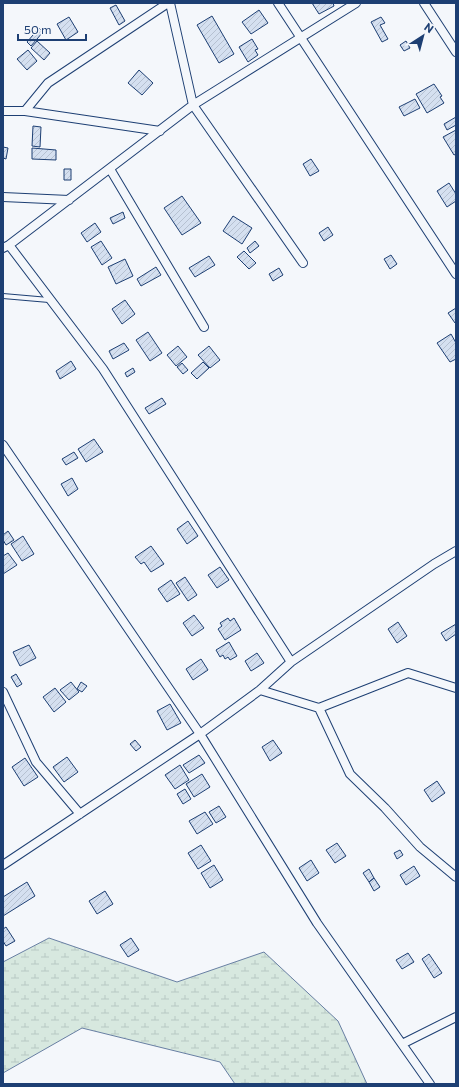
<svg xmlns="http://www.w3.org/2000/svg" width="459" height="1087" viewBox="0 0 459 1087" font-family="Commissioner,sans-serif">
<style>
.wetland{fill:url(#wetland-marsh);stroke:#687fa3}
.building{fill:url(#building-hatch);stroke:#1d3f73}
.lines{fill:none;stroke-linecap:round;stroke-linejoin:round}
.service-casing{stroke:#1d3f73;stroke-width:6}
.minor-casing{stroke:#1d3f73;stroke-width:10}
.service{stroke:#f4f7fb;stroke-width:4}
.minor{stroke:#f4f7fb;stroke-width:8}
</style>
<defs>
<pattern id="wetland-marsh" width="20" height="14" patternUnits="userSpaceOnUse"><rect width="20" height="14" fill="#d7e8df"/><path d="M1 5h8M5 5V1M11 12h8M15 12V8" fill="none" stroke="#b8c8c3"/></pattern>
<pattern id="building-hatch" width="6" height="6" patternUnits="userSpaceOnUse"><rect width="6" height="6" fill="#d5e0f0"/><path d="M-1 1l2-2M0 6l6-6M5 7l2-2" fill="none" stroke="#b6c1d1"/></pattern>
</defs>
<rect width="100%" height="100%" fill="#f4f7fb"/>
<path class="wetland" d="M 49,938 L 177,982 L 264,952 L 338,1021 L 367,1084 L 235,1084 L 220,1062 L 82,1028 L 3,1073 L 3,962 Z"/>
<path class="building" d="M 312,3 L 333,3 L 334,6 L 319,14 Z
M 116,5 L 125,21 L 119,25 L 110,8 Z
M 259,10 L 268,23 L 251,34 L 242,22 Z
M 212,16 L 234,54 L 219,63 L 197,25 Z
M 69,17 L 78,32 L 66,40 L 57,24 Z
M 381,17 L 385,23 L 380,25 L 388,39 L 382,42 L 371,22 Z
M 39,28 L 43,32 L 31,46 L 27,42 Z
M 252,39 L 258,49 L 255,50 L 258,55 L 248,62 L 239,47 Z
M 37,41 L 50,53 L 44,60 L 31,48 Z
M 406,41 L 410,48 L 404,51 L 400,45 Z
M 28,50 L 37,61 L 27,70 L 17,59 Z
M 139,70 L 153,83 L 142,95 L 128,83 Z
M 434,84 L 442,96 L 440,97 L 444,103 L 427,113 L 416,94 Z
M 415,99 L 420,108 L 404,116 L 399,107 Z
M 456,117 L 456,125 L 447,130 L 444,124 Z
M 33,126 L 41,127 L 40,147 L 32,146 Z
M 456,130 L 456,154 L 454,155 L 443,137 Z
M 3,147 L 8,148 L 6,159 L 3,158 Z
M 32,148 L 56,150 L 56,160 L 32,159 Z
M 311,159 L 319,171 L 310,176 L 303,164 Z
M 64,169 L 71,169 L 71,180 L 64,180 Z
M 449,183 L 456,194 L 456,201 L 447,207 L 437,191 Z
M 182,196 L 201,223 L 182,235 L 164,208 Z
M 123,212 L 125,218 L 113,224 L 110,218 Z
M 233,216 L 252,228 L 242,244 L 223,231 Z
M 95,223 L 101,232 L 87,242 L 81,233 Z
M 328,227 L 333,235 L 324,241 L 319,233 Z
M 101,241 L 112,258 L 102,265 L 91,247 Z
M 255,241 L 259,246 L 250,253 L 247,248 Z
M 244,251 L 256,263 L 249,269 L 237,257 Z
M 391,255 L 397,264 L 390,269 L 384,259 Z
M 209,256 L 215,265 L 195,277 L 189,268 Z
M 125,259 L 133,276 L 116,284 L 108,267 Z
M 156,267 L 161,275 L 141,286 L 137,279 Z
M 279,268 L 283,275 L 273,281 L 269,274 Z
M 125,300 L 135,314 L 122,324 L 112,309 Z
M 456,308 L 456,322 L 455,323 L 448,313 Z
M 148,332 L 162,353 L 150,361 L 136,340 Z
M 451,334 L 456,343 L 456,359 L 450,362 L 437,343 Z
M 124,343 L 129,350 L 113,359 L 109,351 Z
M 178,346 L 187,357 L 176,366 L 167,355 Z
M 209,346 L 220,360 L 210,368 L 198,355 Z
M 71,361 L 76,369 L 60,379 L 56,371 Z
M 203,362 L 209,368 L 197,379 L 191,373 Z
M 182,363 L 188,370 L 183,374 L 177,367 Z
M 133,368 L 135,372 L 127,377 L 125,373 Z
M 162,398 L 166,404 L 149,414 L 145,408 Z
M 94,439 L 103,452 L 86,462 L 78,449 Z
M 74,452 L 78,458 L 66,465 L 62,459 Z
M 72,478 L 78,489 L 68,496 L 61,484 Z
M 188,521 L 198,536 L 187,544 L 177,529 Z
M 8,531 L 14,540 L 6,545 L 3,540 L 3,535 Z
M 23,536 L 34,554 L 22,561 L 11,544 Z
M 151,546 L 164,564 L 151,572 L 144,562 L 141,564 L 135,557 Z
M 8,553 L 17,565 L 3,574 L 3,556 Z
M 220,567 L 229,580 L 217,588 L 208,575 Z
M 185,577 L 197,595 L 188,601 L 176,583 Z
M 171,580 L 180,594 L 167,602 L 158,589 Z
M 194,615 L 204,628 L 192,636 L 183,623 Z
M 228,618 L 230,621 L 234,618 L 241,630 L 225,640 L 218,629 L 222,626 L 220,623 Z
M 398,622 L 407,636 L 397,643 L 388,629 Z
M 456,624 L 456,634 L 446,641 L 441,633 Z
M 229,642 L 237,656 L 230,660 L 228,657 L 225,659 L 223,655 L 220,657 L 216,650 Z
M 29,645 L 36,658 L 20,666 L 13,652 Z
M 257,653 L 264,663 L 251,671 L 245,661 Z
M 201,659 L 208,670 L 193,680 L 186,669 Z
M 16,674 L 22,684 L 17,687 L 11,677 Z
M 71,682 L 79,692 L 69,700 L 60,690 Z
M 81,682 L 87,686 L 82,692 L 77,689 Z
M 55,688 L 66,702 L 54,712 L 43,697 Z
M 170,704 L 181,723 L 167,730 L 157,711 Z
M 135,740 L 141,747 L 136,751 L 130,744 Z
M 273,740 L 282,753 L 270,761 L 262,747 Z
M 199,755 L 205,763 L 189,773 L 183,765 Z
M 67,757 L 78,772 L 64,782 L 53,767 Z
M 25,758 L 38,777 L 24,786 L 12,767 Z
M 180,765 L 189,780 L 175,789 L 165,775 Z
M 202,774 L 210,787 L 194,797 L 186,784 Z
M 437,781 L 445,793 L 432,802 L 424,790 Z
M 185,789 L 191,799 L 183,804 L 177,794 Z
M 219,806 L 226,817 L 216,823 L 209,812 Z
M 205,812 L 213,824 L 197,834 L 189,821 Z
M 337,843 L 346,856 L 335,863 L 326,850 Z
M 201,845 L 211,861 L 198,869 L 188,853 Z
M 400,850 L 403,855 L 397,859 L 394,853 Z
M 311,860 L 319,873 L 307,881 L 299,868 Z
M 214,865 L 223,880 L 210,888 L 201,873 Z
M 414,866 L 420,876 L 406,885 L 400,875 Z
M 369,869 L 374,878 L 369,882 L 363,873 Z
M 374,878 L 380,887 L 374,891 L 369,882 Z
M 27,882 L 35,896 L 3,916 L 3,897 Z
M 105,891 L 113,904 L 97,914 L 89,901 Z
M 6,927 L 15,941 L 6,946 L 3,941 L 3,929 Z
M 131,938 L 139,950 L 128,957 L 120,945 Z
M 408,953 L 414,962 L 402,969 L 396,960 Z
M 429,954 L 442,973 L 434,978 L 422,959 Z"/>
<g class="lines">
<defs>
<path id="service" d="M 3,296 L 49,300"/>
<path id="minor" d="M 170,3 L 193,105 L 303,263
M 278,3 L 456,274
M 424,3 L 456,52
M 3,111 L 25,111 L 160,131
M 25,111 L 48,83 L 168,3
M 110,169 L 204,327
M 3,197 L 69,200
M 9,245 L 103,369 L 291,662
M 3,248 L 9,245 L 193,105 L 356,3
M 3,445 L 200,734 L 317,923 L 430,1084
M 260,690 L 319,708 L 408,673 L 456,688
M 3,692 L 36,762 L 80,814
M 319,708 L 350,774 L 385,808 L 420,847 L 456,877
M 3,865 L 200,734 L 260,690 L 291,662 L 434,564 L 456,551
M 402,1044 L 456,1017"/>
</defs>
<use href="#service" class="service-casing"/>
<use href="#minor" class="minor-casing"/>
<use href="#service" class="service"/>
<use href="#minor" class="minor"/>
</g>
<rect width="459" height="1087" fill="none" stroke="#1d3f73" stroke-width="8"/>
<g transform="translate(423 36) rotate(36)" stroke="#f4f7fb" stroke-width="3" paint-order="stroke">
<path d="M0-3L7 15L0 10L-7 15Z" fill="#1d3f73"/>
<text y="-6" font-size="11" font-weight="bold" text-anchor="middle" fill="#1d3f73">N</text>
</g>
<path d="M18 34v6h68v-6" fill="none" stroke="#1d3f73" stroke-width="2"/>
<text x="24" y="34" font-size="12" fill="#1d3f73" stroke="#f4f7fb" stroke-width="3" paint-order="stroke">50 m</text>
</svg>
